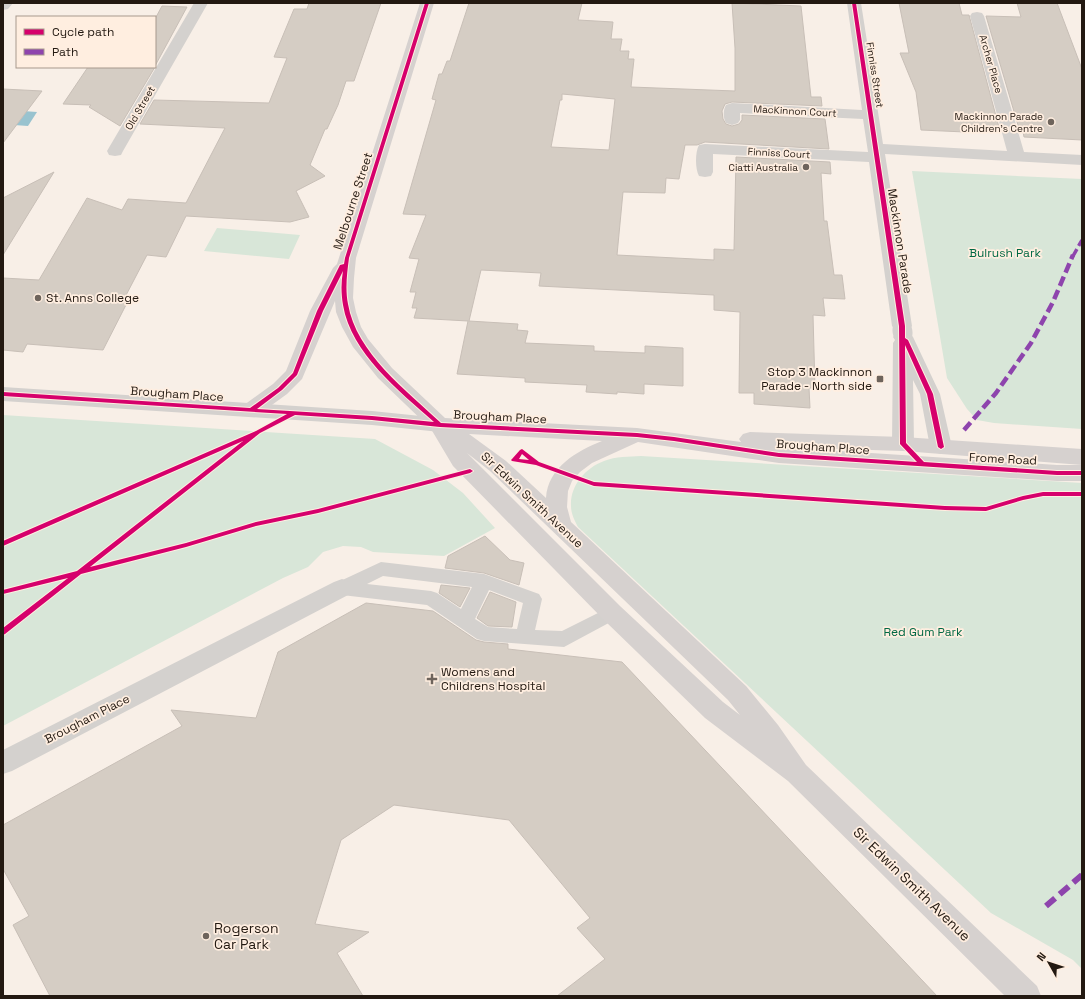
<svg xmlns="http://www.w3.org/2000/svg" width="1085" height="999" viewBox="0 0 1085 999" font-family="'Space Grotesk',sans-serif">
<style>
.green{fill:#d8e6d8}
.water{fill:#99c3cf}
.building{fill:#d5cdc4;stroke:#c8bfb7;fill-rule:evenodd}
.lines{fill:none;stroke-linecap:round;stroke-linejoin:round}
.service{fill:#d4d1ce;fill-rule:evenodd}
.minor{fill:#d4d1ce;fill-rule:evenodd}
.tertiary{fill:#d4d1ce;fill-rule:evenodd}
.secondary{fill:#d6d1cf;fill-rule:evenodd}
.quiet-far2{stroke:#8e44ad;stroke-width:3.5;stroke-dasharray:8 3.5;stroke-linecap:butt}
.quiet-far1{stroke:#8e44ad;stroke-width:4.5;stroke-dasharray:10 4.5;stroke-linecap:butt}
.quiet{stroke:#8e44ad;stroke-width:6;stroke-dasharray:12 6;stroke-linecap:butt}
.cycleway-casing{stroke:#ffeee0;stroke-width:2}
.cycleway{fill:#d6006c;fill-rule:evenodd}
.poi-dot{fill:#6e645c;stroke:#ffeee0;stroke-width:1.5}
.labels{text-anchor:middle;dominant-baseline:central;stroke-width:3.5;stroke-linejoin:round;paint-order:stroke}
.far-street-label{font-size:10px;fill:#231911;stroke:#ffeee0}
.far-poi-label{font-size:10px;fill:#231911;stroke:#ffeee0;text-anchor:end}
.street-label{font-size:12px;fill:#231911;stroke:#ffeee0}
.park-label{font-size:12px;fill:#006843;stroke:#ffeee0}
.poi-label{font-size:12px;fill:#231911;stroke:#ffeee0;text-anchor:start}
.near-street-label{font-size:14px;fill:#231911;stroke:#ffeee0}
.near-poi-label{font-size:14px;fill:#231911;stroke:#ffeee0;text-anchor:start}
</style>
<rect width="100%" height="100%" fill="#f8efe7"/>
<path class="green" d="M 912,171 L 1082,179 L 1082,429 L 994,423 L 977,420 L 967,409 L 947,378 Z
M 217,228 L 300,235 L 289,259 L 204,251 Z
M 3,415 L 375,439 L 433,470 L 463,493 L 495,528 L 444,556 L 373,552 L 361,547 L 343,546 L 323,552 L 308,567 L 283,578 L 3,726 Z
M 641,456 L 1082,483 L 1082,969 L 1073,960 L 991,913 L 578,527 C 575,521 571,514 571,506 C 570,486 585,468 604,461 C 616,456 629,457 641,456 Z"/>
<path class="water" d="M 23,111 L 37,112 L 28,126 L 14,125 Z"/>
<path class="building" d="M 309,3 L 381,3 L 354,81 L 346,81 L 338,105 L 327,129 L 325,129 L 310,165 L 325,176 L 296,191 L 309,217 L 290,222 L 186,216 L 166,257 L 147,255 L 123,301 L 128,301 L 103,350 L 27,344 L 23,352 L 3,350 L 3,278 L 39,280 L 87,198 L 122,210 L 128,199 L 186,203 L 225,128 L 140,124 L 154,100 L 269,103 L 287,58 L 274,57 L 294,9 L 307,9 Z
M 469,3 L 582,3 L 578,20 L 613,22 L 611,39 L 622,39 L 620,51 L 629,51 L 628,59 L 634,59 L 631,87 L 735,91 L 735,48 L 732,3 L 801,6 L 811,97 L 821,97 L 822,106 L 732,102 L 725,104 L 722,111 L 723,119 L 726,124 L 732,126 L 739,124 L 742,120 L 742,115 L 825,119 L 829,149 L 705,142 L 697,145 L 685,145 L 679,179 L 666,178 L 665,193 L 623,192 L 617,255 L 714,260 L 714,249 L 734,250 L 736,157 L 830,162 L 831,174 L 821,173 L 824,221 L 827,221 L 834,275 L 842,275 L 845,299 L 823,298 L 825,316 L 813,315 L 815,388 L 809,388 L 810,408 L 754,404 L 754,393 L 739,393 L 740,312 L 714,310 L 714,295 L 539,286 L 541,273 L 481,270 L 469,321 L 518,324 L 517,330 L 528,331 L 525,343 L 594,346 L 594,351 L 645,353 L 645,346 L 683,348 L 683,386 L 644,384 L 644,394 L 617,392 L 617,394 L 586,392 L 587,385 L 525,382 L 525,378 L 457,374 L 468,321 L 414,318 L 417,308 L 412,308 L 416,292 L 410,292 L 419,259 L 409,258 L 426,215 L 403,214 L 436,100 L 432,99 L 439,74 L 442,74 L 447,61 L 450,61 ZM 562,94 L 615,99 L 609,150 L 551,147 L 560,100 L 562,100 Z
M 899,3 L 959,3 L 962,15 L 969,15 L 1000,131 L 964,130 L 965,132 L 921,130 L 916,92 L 900,53 L 909,53 Z
M 1017,3 L 1057,3 L 1082,69 L 1082,140 L 1024,137 L 1023,132 L 1020,132 L 986,16 L 1021,17 Z
M 162,6 L 187,7 L 155,66 L 155,19 Z
M 88,67 L 155,67 L 120,126 L 89,107 L 91,105 L 63,104 Z
M 3,89 L 42,91 L 3,143 Z
M 54,172 L 3,255 L 3,198 Z
M 485,536 L 510,560 L 524,563 L 519,585 L 484,573 L 445,568 L 448,556 Z
M 441,585 L 470,588 L 460,607 L 439,593 Z
M 490,592 L 516,602 L 512,627 L 488,626 L 477,618 Z
M 366,603 L 433,611 L 476,640 L 484,642 L 508,644 L 508,649 L 622,662 L 937,996 L 557,996 L 605,959 L 577,928 L 590,918 L 509,820 L 394,805 L 341,840 L 315,924 L 369,932 L 337,953 L 363,996 L 50,996 L 13,925 L 29,916 L 3,869 L 3,825 L 182,726 L 171,710 L 256,718 L 278,652 Z"/>
<g class="lines">
<path class="service" d="M 381,562 L 484,574 L 539,594 L 542,599 L 535,630 L 562,631 L 612,606 L 618,608 L 621,613 L 618,618 L 564,647 L 484,641 L 477,639 L 427,605 L 342,595 L 336,593 L 333,588 L 336,583 ZM 383,576 L 472,587 L 461,609 L 437,593 L 431,591 L 367,584 ZM 489,590 L 523,603 L 517,629 L 488,627 L 475,619 Z"/>
<path class="minor" d="M 3,3 L 13,3 L 8,9 L 3,10 Z
M 194,3 L 208,3 L 123,151 L 121,155 L 115,156 L 109,155 L 107,151 Z
M 847,3 L 861,3 L 883,144 L 1007,151 L 970,16 L 972,13 L 977,12 L 982,13 L 984,16 L 1024,152 L 1082,155 L 1082,165 L 885,154 L 912,326 L 909,330 L 905,331 L 910,333 L 913,337 L 940,394 L 952,447 L 948,452 L 941,454 L 934,452 L 930,447 L 920,394 L 913,380 L 914,444 L 910,449 L 903,451 L 896,449 L 892,444 L 893,343 L 895,340 L 893,337 L 896,333 L 900,332 L 895,330 L 892,326 L 869,162 L 713,154 L 713,172 L 711,176 L 705,177 L 699,176 C 695,169 695,152 699,145 L 705,144 L 868,152 L 863,119 L 740,113 L 740,120 L 738,123 L 732,125 L 726,123 C 723,118 723,110 726,105 L 732,103 L 862,110 Z
M 342,579 L 350,582 L 354,588 L 350,594 L 12,771 L 3,774 L 3,750 L 334,582 Z"/>
<path class="tertiary" d="M 902,320 L 909,322 C 913,328 914,335 910,341 L 903,343 L 896,341 C 892,335 891,328 895,322 Z
M 3,387 L 372,411 L 440,418 L 447,420 L 450,425 L 447,430 L 440,432 L 372,425 L 3,401 Z"/>
<path class="secondary" d="M 420,3 L 434,3 L 356,258 L 354,278 L 353,298 L 356,312 L 361,327 L 368,339 L 392,368 L 445,418 L 637,428 L 741,442 L 739,439 L 743,434 L 750,432 L 903,437 L 1082,449 L 1082,465 L 903,451 L 778,447 L 1057,465 L 1082,465 L 1082,481 L 1057,481 L 779,463 L 638,442 L 592,463 L 580,472 L 572,481 L 568,491 L 567,507 L 571,522 L 746,686 L 778,725 L 806,765 L 1037,986 L 1041,996 L 1005,996 L 788,781 L 705,718 L 604,620 L 453,466 L 431,429 L 378,378 L 353,347 L 342,327 L 336,312 L 335,301 L 302,379 L 287,394 L 258,415 L 251,417 L 244,415 L 241,410 L 244,405 L 273,384 L 286,371 L 310,311 L 333,268 L 337,264 ZM 469,434 L 602,441 C 577,451 548,467 546,498 L 506,461 ZM 467,453 L 490,471 L 728,700 L 740,715 L 723,702 L 620,606 Z"/>
<path class="quiet-far2" d="M 1073,256 L 1082,240"/>
<path class="quiet-far1" d="M 964,430 L 996,393 L 1031,343 L 1053,302 L 1073,255"/>
<path class="quiet" d="M 1046,906 L 1082,875"/>
<defs>
<path id="cycleway" d="M 425,3 L 429,3 L 349,258 C 347,273 345,289 348,304 C 356,353 407,391 441,423 L 637,433 L 674,437 L 779,453 L 917,462 L 900,444 L 899,326 L 852,3 L 856,3 L 905,326 L 905,338 L 908,340 L 933,394 L 944,447 L 941,449 L 938,447 L 927,394 L 905,345 L 906,443 L 924,462 L 1057,471 L 1082,471 L 1082,475 L 1057,475 L 779,457 L 674,441 L 637,437 L 440,427 L 372,420 L 295,415 L 260,433 L 90,567 L 186,543 L 256,522 L 318,509 L 470,469 L 473,471 L 470,473 L 318,513 L 256,526 L 186,547 L 81,574 L 5,634 L 3,635 L 3,628 L 68,578 L 3,594 L 3,590 L 77,571 L 243,441 L 3,546 L 3,541 L 256,431 L 287,414 L 3,396 L 3,392 L 250,408 L 278,388 L 293,373 L 317,311 L 340,265 L 344,264 L 345,258 ZM 343,271 C 341,282 341,293 343,305 C 351,353 399,391 434,422 L 372,416 L 257,409 L 282,390 L 297,375 L 323,311 Z
M 522,449 L 539,462 L 594,482 L 945,506 L 986,507 L 1023,496 L 1043,492 L 1082,492 L 1082,496 L 1043,496 L 1023,500 L 986,511 L 945,510 L 594,486 L 536,465 L 512,461 L 511,460 L 512,459 L 520,450 ZM 522,454 L 529,460 L 519,459 Z"/>
</defs>
<use href="#cycleway" class="cycleway-casing"/>
<use href="#cycleway" class="cycleway"/>
</g>
<g class="poi-dot">
<circle cx="1051" cy="122" r="4"/>
<circle cx="806" cy="167" r="4"/>
<circle cx="38" cy="298" r="4"/>
<rect x="876" y="375" width="8" height="8" rx="2"/>
<path d="M430 673h4v4h4v4h-4v4h-4v-4h-4v-4h4z"/>
<circle cx="206" cy="936" r="4"/>
</g>
<g class="labels">
<g class="far-street-label">
<text transform="translate(991 64) rotate(74)">Archer Place</text>
<text transform="translate(875 75) rotate(81)">Finniss Street</text>
<text transform="translate(140 108) rotate(-60)">Old Street</text>
<text transform="translate(795 111) rotate(3)">MacKinnon Court</text>
<text transform="translate(779 153) rotate(3)">Finniss Court</text>
</g>
<g class="far-poi-label">
<text x="1043" y="116">Mackinnon Parade<tspan x="1043" dy="12">Children's Centre</tspan></text>
<text x="798" y="167">Ciatti Australia</text>
</g>
<g class="street-label">
<text transform="translate(353 201) rotate(-72)">Melbourne Street</text>
<text transform="translate(900 241) rotate(81)">Mackinnon Parade</text>
<text transform="translate(177 394) rotate(4)">Brougham Place</text>
<text transform="translate(500 417) rotate(3)">Brougham Place</text>
<text transform="translate(823 447) rotate(4)">Brougham Place</text>
<text transform="translate(1003 459) rotate(3)">Frome Road</text>
<text transform="translate(532 500) rotate(43)">Sir Edwin Smith Avenue</text>
<text transform="translate(87 719) rotate(-27)">Brougham Place</text>
</g>
<g class="park-label">
<text x="1005" y="253">Bulrush Park</text>
<text x="923" y="632">Red Gum Park</text>
</g>
<g class="poi-label">
<text x="46" y="298">St. Anns College</text>
<text x="872" y="372" text-anchor="end">Stop 3 Mackinnon<tspan x="872" dy="14">Parade - North side</tspan></text>
<text x="441" y="672">Womens and<tspan x="441" dy="14">Childrens Hospital</tspan></text>
</g>
<g class="near-street-label">
<text transform="translate(912 884) rotate(44)">Sir Edwin Smith Avenue</text>
</g>
<g class="near-poi-label">
<text x="214" y="928">Rogerson<tspan x="214" dy="16">Car Park</tspan></text>
</g>
</g>
<rect width="1085" height="999" fill="none" stroke="#231911" stroke-width="8"/>
<rect x="16" y="16" width="140" height="52" fill="#ffeee0" stroke="#a7998d"/>
<rect x="24" y="29" width="20" height="6" fill="#d6006c" stroke="#a7998d"/>
<text x="52" y="36" font-size="12" fill="#231911">Cycle path</text>
<rect x="24" y="49" width="20" height="6" fill="#8e44ad" stroke="#a7998d"/>
<text x="52" y="56" font-size="12" fill="#231911">Path</text>
<g transform="translate(1049 963) rotate(309)" stroke="#ffeee0" stroke-width="3" paint-order="stroke">
<path d="M0-3L7 15L0 10L-7 15Z" fill="#231911"/>
<text y="-6" font-size="11" font-weight="bold" text-anchor="middle" fill="#231911">N</text>
</g>
</svg>
